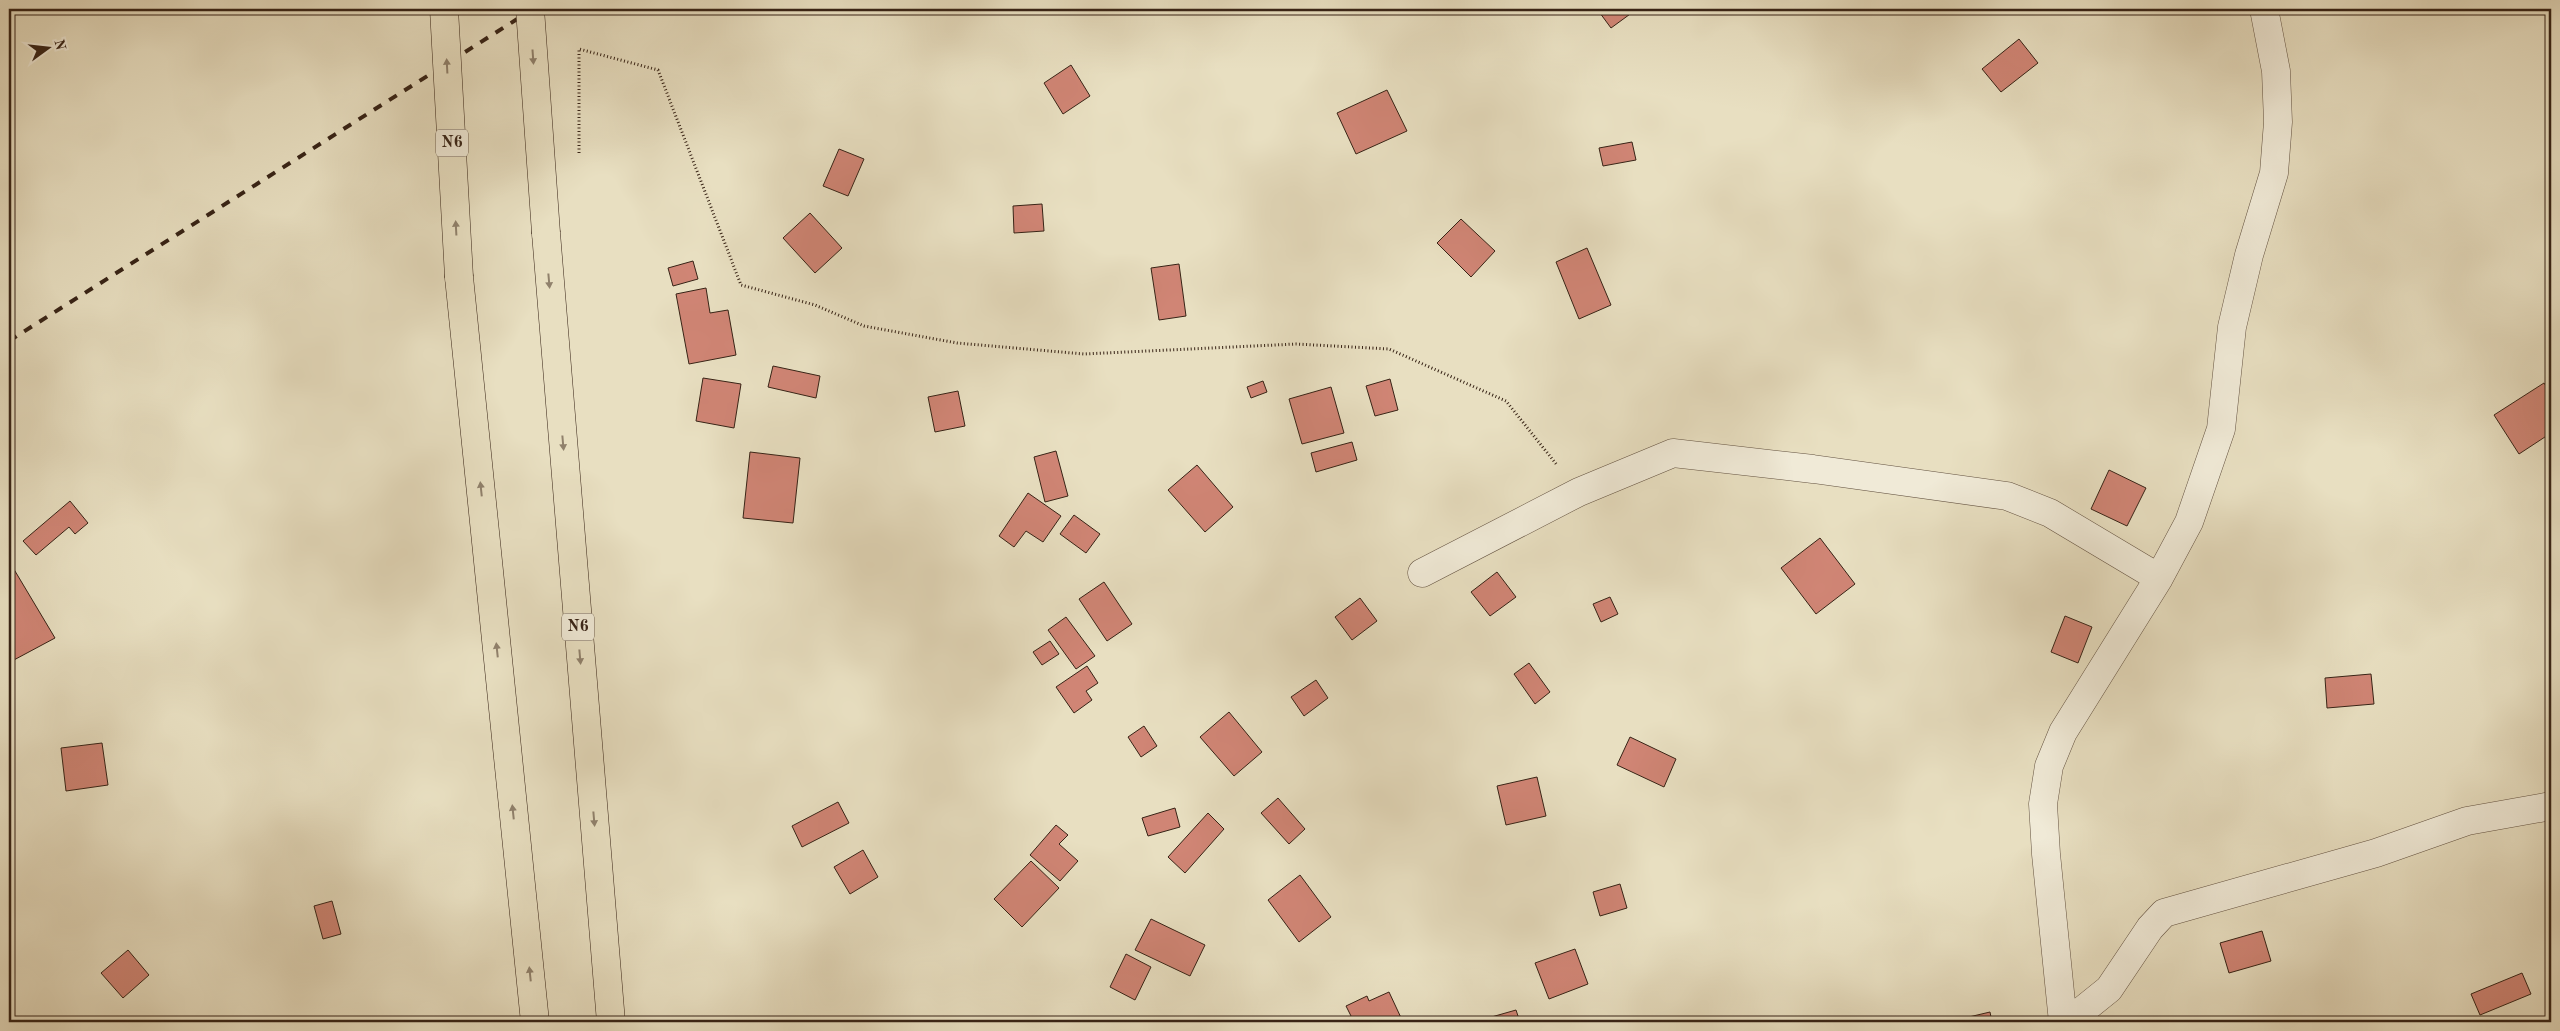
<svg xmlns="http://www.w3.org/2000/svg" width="2560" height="1031" viewBox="0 0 2560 1031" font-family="'Old Standard TT',serif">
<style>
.building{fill:#d08575;stroke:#372316}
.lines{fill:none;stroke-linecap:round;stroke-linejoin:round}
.street-casing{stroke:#635241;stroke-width:29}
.highway-casing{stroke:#372316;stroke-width:29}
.path{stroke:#372316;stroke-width:3;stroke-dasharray:1 2.5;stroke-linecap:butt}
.street{stroke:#f0ead7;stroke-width:28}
.highway{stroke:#e8dfc1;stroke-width:28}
.rail{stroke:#372316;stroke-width:4;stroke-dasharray:9 9;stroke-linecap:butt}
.highway-bridge-casing{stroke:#372316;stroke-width:29;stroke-linecap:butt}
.highway-bridge{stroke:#e8dfc1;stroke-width:28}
.oneway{fill:#90816c}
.labels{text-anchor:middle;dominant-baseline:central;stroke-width:4;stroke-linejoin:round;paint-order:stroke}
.shield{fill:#f0ead7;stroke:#6e5f50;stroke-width:1}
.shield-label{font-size:16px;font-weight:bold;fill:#372316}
</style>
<rect width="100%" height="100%" fill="#e8dfc1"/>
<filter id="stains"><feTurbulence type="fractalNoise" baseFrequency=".004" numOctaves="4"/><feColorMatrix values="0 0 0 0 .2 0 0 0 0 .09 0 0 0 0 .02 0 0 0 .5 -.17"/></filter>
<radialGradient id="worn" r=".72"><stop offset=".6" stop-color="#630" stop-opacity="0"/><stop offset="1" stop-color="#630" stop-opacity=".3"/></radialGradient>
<path class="building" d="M 1597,9 L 1637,9 L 1611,28 Z
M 2019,39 L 2038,63 L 2001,92 L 1982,69 Z
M 1071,65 L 1090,96 L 1063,114 L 1044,83 Z
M 1387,90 L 1407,131 L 1356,154 L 1337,113 Z
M 1632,142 L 1636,160 L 1603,166 L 1599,148 Z
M 839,149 L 864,159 L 848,196 L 823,186 Z
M 1042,204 L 1044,231 L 1014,233 L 1013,206 Z
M 810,213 L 842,248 L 815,273 L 783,238 Z
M 1461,219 L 1495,251 L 1471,277 L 1437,243 Z
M 1587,248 L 1611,305 L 1579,319 L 1556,262 Z
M 693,261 L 698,279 L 673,286 L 668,268 Z
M 1179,264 L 1186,316 L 1159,320 L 1151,268 Z
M 706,288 L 710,313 L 728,310 L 736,355 L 689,364 L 676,294 Z
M 773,366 L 820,376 L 816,398 L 768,387 Z
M 703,378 L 741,384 L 734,428 L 696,421 Z
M 1390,379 L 1398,410 L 1375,416 L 1366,386 Z
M 1263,381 L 1267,392 L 1251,398 L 1247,387 Z
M 2544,383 L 2551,394 L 2551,433 L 2519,454 L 2494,415 Z
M 1331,387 L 1344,433 L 1302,444 L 1289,399 Z
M 958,391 L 965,426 L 935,432 L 928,397 Z
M 1352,442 L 1357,460 L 1316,472 L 1311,453 Z
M 1056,451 L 1068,496 L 1045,502 L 1034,457 Z
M 750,452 L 800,458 L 793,523 L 743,518 Z
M 1197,465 L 1233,507 L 1205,532 L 1168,490 Z
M 2109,470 L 2146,488 L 2127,526 L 2091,509 Z
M 1028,493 L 1061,516 L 1043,542 L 1026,531 L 1014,547 L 999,536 Z
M 70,501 L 88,523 L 75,534 L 69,527 L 36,555 L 23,541 Z
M 1074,515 L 1100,534 L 1086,553 L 1060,534 Z
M 1820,538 L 1855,584 L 1816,614 L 1781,568 Z
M 9,561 L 55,638 L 12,661 L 9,655 Z
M 1497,572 L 1516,597 L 1490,616 L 1471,592 Z
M 1104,582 L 1132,624 L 1107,641 L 1079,599 Z
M 1610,597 L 1618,614 L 1601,622 L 1593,604 Z
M 1360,598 L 1377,621 L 1352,640 L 1335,617 Z
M 2065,616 L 2092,627 L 2078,663 L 2051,652 Z
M 1066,617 L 1095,656 L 1076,669 L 1048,630 Z
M 1050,641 L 1059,654 L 1042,665 L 1033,652 Z
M 1529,663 L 1550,692 L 1535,704 L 1514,674 Z
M 1087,666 L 1098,683 L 1086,691 L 1092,700 L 1074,713 L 1056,687 Z
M 2371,674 L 2374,704 L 2327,708 L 2325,678 Z
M 1316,680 L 1328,698 L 1304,716 L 1291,697 Z
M 1229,712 L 1262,752 L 1234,776 L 1200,737 Z
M 1144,726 L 1157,746 L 1141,757 L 1128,737 Z
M 1630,737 L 1676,759 L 1664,787 L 1617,765 Z
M 102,743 L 108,785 L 66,791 L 61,748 Z
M 1537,777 L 1546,816 L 1506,825 L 1497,786 Z
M 1278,798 L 1305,829 L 1289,844 L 1261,813 Z
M 838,802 L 849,823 L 802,847 L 792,826 Z
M 1175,808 L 1180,827 L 1148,836 L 1142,818 Z
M 1208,813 L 1224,829 L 1185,873 L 1168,857 Z
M 1056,825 L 1068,835 L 1059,844 L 1078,861 L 1060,881 L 1030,855 Z
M 863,850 L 878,877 L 850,894 L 834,867 Z
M 1031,861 L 1059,888 L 1022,927 L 994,899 Z
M 1300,875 L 1331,917 L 1299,942 L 1268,900 Z
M 1620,884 L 1627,908 L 1600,916 L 1593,892 Z
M 332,901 L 341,934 L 323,939 L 314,906 Z
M 1151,919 L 1205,945 L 1190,976 L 1135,950 Z
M 2262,931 L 2271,961 L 2229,973 L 2220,943 Z
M 1575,949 L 1588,984 L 1549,999 L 1535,963 Z
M 128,950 L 149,975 L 123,998 L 101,973 Z
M 1126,954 L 1151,967 L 1135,1000 L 1110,987 Z
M 2522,973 L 2531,994 L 2480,1015 L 2471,994 Z
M 1389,992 L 1403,1022 L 1354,1022 L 1346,1006 L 1367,996 L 1369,1001 Z
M 1516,1010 L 1520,1022 L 1474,1022 Z
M 1990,1012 L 1992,1022 L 1952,1022 L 1952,1021 Z"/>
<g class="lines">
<defs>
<path id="street" d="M 1422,573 L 1579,492 L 1673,453 L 1813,469 L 2007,496 L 2050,513 L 2159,578
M 2063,1022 L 2046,854 L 2043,804 L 2049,766 L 2063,732 L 2159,578 L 2189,522 L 2221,429 L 2232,327 L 2249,255 L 2274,173 L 2278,122 L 2276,71 L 2264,9
M 2068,1022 L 2109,989 L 2150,928 L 2164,913 L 2376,853 L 2467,821 L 2551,806"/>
<path id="highway" d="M 546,233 L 611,1022
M 459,277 L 535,1022"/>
</defs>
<use href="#street" class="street-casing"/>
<use href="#highway" class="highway-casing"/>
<path class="path" d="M 579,153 L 579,49 L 658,70 L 741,285 L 815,305 L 864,326 L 957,343 L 1084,354 L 1296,344 L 1389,349 L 1506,401 L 1557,465"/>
<use href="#street" class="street"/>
<use href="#highway" class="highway"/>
<path class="rail" d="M 9,341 L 533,9"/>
<defs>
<path id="highway-bridge" d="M 444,9 L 459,277
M 530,9 L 546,233"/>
</defs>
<use href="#highway-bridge" class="highway-bridge-casing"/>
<use href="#highway-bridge" class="highway-bridge"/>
</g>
<defs><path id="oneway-solid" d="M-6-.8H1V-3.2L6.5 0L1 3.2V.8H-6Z" transform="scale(1.25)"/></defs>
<g class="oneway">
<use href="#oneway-solid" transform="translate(533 57) rotate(86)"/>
<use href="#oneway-solid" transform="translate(447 66) rotate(-93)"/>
<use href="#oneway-solid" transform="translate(456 228) rotate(-93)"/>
<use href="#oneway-solid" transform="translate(549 281) rotate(85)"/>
<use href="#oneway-solid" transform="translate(563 443) rotate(85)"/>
<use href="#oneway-solid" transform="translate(481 489) rotate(-96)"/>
<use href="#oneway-solid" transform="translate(497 650) rotate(-96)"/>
<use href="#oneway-solid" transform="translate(580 657) rotate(85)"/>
<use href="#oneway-solid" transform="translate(513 812) rotate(-96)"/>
<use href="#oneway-solid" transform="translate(594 819) rotate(85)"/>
<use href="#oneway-solid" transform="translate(530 974) rotate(-96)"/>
</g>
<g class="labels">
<g class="shield">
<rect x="436" y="129.5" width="32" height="27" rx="4"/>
<rect x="562" y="613.5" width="32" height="27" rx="4"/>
</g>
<g class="shield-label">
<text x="452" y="143">N6</text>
<text x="578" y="627">N6</text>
</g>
</g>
<rect width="2560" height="1031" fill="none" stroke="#e8dfc1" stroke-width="30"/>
<rect x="10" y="10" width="2540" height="1011" fill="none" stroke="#372316" stroke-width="2.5"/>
<rect x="15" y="15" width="2530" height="1001" fill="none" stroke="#372316"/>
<g transform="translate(48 48) rotate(75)" stroke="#f0ead7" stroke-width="4" paint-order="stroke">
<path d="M0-4L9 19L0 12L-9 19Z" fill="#372316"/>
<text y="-8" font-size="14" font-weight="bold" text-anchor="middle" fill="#372316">N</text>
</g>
<rect width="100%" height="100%" filter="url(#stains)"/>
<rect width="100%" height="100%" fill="url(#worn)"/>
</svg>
